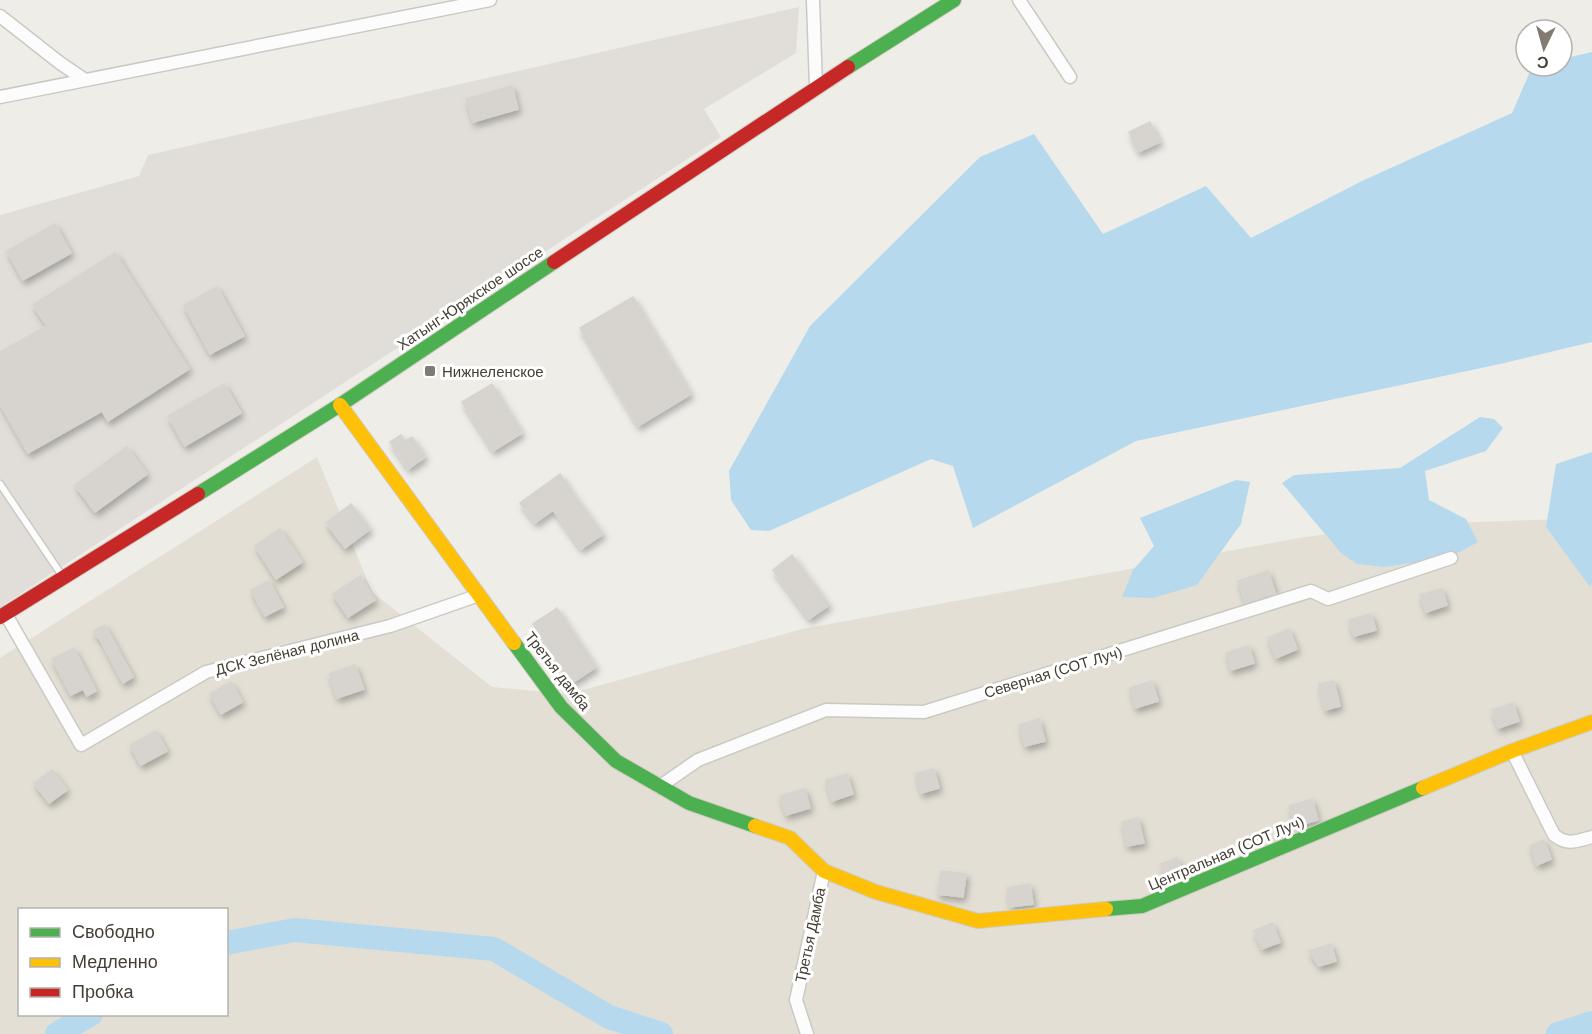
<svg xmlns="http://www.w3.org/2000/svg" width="1592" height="1034" viewBox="0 0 1592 1034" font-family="Arial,sans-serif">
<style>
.residential{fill:#e3dfd5;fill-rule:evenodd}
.industrial{fill:#e1ded9}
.water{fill:#b7d9ed}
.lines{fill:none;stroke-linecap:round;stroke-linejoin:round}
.river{stroke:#b7d9ed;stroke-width:24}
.building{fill:#d7d4cf;stroke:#d6d4ce;stroke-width:1.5;filter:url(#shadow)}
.lane-casing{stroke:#cbc9c4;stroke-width:9}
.street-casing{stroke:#cbc9c4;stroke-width:15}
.fast-casing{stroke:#cfcbc0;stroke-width:16}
.slow-casing{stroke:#cfcbc0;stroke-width:16}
.jam-casing{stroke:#cfcbc0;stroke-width:16}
.lane{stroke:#fcfcfc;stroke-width:6}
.street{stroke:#fcfcfc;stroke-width:12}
.fast{stroke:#4caf50;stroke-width:14}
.slow{stroke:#ffc107;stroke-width:14}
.jam{stroke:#c62828;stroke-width:14}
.poi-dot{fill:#807b73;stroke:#fff;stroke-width:2}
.labels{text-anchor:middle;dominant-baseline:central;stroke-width:6;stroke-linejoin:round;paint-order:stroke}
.street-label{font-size:15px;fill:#443e34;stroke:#fff}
.poi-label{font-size:15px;fill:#443e34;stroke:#fff;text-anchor:start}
</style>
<defs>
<filter id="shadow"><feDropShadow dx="2.5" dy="4.5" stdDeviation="3" flood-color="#0004"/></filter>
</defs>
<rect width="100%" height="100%" fill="#eeede8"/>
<path class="residential" d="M 317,457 L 372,592 L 492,687 L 569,694 L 802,629 L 1299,538 L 1392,525 L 1563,519 L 1592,512 L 1592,1034 L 0,1034 L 0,658 ZM 20,910 L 226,910 L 226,1014 L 20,1014 Z"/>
<path class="industrial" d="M 799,7 L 796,53 L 704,109 L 721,137 L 0,607 L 0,215 L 139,176 L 148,155 Z"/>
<path class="water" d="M 1592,52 L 1592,342 L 1500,364 L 1136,441 L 973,528 L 953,466 L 931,459 L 769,531 L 751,530 L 731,500 L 729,471 L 810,326 L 980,157 L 1034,134 L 1103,234 L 1206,186 L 1251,238 L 1362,181 L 1512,113 L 1532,67 L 1562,66 L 1562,59 Z
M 1480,417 L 1494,419 L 1503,428 L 1486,451 L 1425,471 L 1429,500 L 1466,519 L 1478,542 L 1448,558 L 1384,567 L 1357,564 L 1341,553 L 1282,483 L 1294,475 L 1400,468 Z
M 1592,452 L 1592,584 L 1590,587 L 1546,527 L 1556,464 Z
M 1236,480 L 1250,482 L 1241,524 L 1197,585 L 1153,598 L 1122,597 L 1133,570 L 1154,546 L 1140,518 Z"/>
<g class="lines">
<path class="river" d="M 226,943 L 295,930 L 494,949 L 609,1017 L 661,1034
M 57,1034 L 91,1014
M 1558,1034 L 1592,1023"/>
</g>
<path class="building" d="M 512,86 L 518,109 L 473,122 L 466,99 Z
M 1150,122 L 1160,142 L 1138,152 L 1129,132 Z
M 55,224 L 71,253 L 23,280 L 7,251 Z
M 115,253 L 189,369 L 158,389 L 83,273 Z
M 83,273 L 158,389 L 108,421 L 102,411 L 28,453 L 0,404 L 0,352 L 47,326 L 33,305 Z
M 217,287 L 244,336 L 210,354 L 184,305 Z
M 633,297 L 691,394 L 638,426 L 580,328 Z
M 224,384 L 241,413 L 185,446 L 168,416 Z
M 492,384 L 522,433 L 493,451 L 462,402 Z
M 401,435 L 405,441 L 412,437 L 425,457 L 408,469 L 390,442 Z
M 127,447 L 147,474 L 95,512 L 75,485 Z
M 560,474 L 574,495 L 535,523 L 520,503 Z
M 574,495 L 603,534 L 581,549 L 553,510 Z
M 351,504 L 370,529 L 345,548 L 326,523 Z
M 280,529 L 302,562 L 276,579 L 255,546 Z
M 792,555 L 829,605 L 809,619 L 773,570 Z
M 1268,571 L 1276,595 L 1246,605 L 1238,581 Z
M 360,576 L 375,600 L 348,617 L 333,594 Z
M 269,581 L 283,607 L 265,616 L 251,590 Z
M 1442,589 L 1447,605 L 1426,612 L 1420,595 Z
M 557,608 L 596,667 L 572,683 L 533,624 Z
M 1371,614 L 1376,630 L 1354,636 L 1349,620 Z
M 105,625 L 133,677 L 123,683 L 98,636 L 97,637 L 94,632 L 96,631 L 95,630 Z
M 1289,629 L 1297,649 L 1276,658 L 1268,638 Z
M 1249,646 L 1254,663 L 1231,670 L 1226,653 Z
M 74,648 L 96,691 L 87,696 L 83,689 L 71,695 L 52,659 Z
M 355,665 L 364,689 L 337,698 L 329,674 Z
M 1152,681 L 1158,701 L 1135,708 L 1130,688 Z
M 1334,681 L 1340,706 L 1325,710 L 1319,684 Z
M 231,682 L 242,702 L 221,714 L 210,694 Z
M 1513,703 L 1519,721 L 1498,728 L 1492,710 Z
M 1039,719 L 1045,741 L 1025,746 L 1019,725 Z
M 156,731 L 167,751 L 141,765 L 130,745 Z
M 934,769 L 939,788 L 921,793 L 916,773 Z
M 52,770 L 67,790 L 49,803 L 34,783 Z
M 847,774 L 853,794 L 832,801 L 826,780 Z
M 805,789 L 810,808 L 786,815 L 780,796 Z
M 1312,799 L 1318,820 L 1295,826 L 1289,806 Z
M 1138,818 L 1144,843 L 1127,846 L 1122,822 Z
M 1544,840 L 1551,859 L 1537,865 L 1530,846 Z
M 1177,858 L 1184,875 L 1167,881 L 1161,864 Z
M 941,871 L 966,874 L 963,897 L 938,894 Z
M 1030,884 L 1033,904 L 1010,907 L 1007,888 Z
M 1272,923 L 1280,942 L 1262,949 L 1254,931 Z
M 1331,944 L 1336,961 L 1319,966 L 1309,951 Z"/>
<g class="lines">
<defs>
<path id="lane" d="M 0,484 L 63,577"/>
<path id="street" d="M 813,0 L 816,87
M 1019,0 L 1070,77
M 0,16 L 60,63 L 85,80
M 0,97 L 490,0
M 5,613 L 81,745 L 206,672 L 390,626 L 479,595
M 1512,751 L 1554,835 C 1568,846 1576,841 1592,837
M 659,787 L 698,760 L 826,710 L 924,712 L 1311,591 L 1328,599 L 1451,558
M 807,1034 L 796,1000 L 824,871"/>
<path id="fast" d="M 848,67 L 954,0
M 198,494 L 340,405 L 554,262
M 514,643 L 561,707 L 616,761 L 689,803 L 755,826
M 1106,909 L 1142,906 L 1423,788"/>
<path id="slow" d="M 340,405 L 514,643
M 1423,788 L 1512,751 L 1592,722
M 755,826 L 790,838 L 824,871 L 876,892 L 978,921 L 1106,909"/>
<path id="jam" d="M 554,262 L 848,67
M 0,617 L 198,494"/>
</defs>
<use href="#lane" class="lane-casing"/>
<use href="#street" class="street-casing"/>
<use href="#fast" class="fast-casing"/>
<use href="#slow" class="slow-casing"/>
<use href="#jam" class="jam-casing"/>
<use href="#lane" class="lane"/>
<use href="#street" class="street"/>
<use href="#fast" class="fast"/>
<use href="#slow" class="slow"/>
<use href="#jam" class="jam"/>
</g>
<rect class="poi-dot" x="424" y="365" width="12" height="12" rx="3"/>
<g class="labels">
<g class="street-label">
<text transform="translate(470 298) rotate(-34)">Хатынг-Юряхское шоссе</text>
<text transform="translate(287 652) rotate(-14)">ДСК Зелёная долина</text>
<text transform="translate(558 671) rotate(52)">Третья дамба</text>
<text transform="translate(1053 672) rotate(-17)">Северная (СОТ Луч)</text>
<text transform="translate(1226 853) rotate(-23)">Центральная (СОТ Луч)</text>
<text transform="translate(810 935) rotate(-78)">Третья Дамба</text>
</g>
<g class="poi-label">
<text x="442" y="371">Нижнеленское</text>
</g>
</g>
<rect x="18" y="908" width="210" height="108" fill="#ffffff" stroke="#b4b2ae" stroke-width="1.5"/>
<rect x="30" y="928" width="30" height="9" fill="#4caf50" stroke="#b4b2ae" stroke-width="1.5"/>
<text x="72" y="938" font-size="18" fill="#443e34">Свободно</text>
<rect x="30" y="958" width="30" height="9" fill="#ffc107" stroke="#b4b2ae" stroke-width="1.5"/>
<text x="72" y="968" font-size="18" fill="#443e34">Медленно</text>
<rect x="30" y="988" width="30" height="9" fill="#c62828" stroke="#b4b2ae" stroke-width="1.5"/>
<text x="72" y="998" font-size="18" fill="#443e34">Пробка</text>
<g transform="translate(1544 48) rotate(185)"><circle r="28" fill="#ffffff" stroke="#b4b2ae" stroke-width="1.5"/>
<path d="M0-4.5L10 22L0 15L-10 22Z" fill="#807b73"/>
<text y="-9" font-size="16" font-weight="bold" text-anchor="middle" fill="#443e34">С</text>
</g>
</svg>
